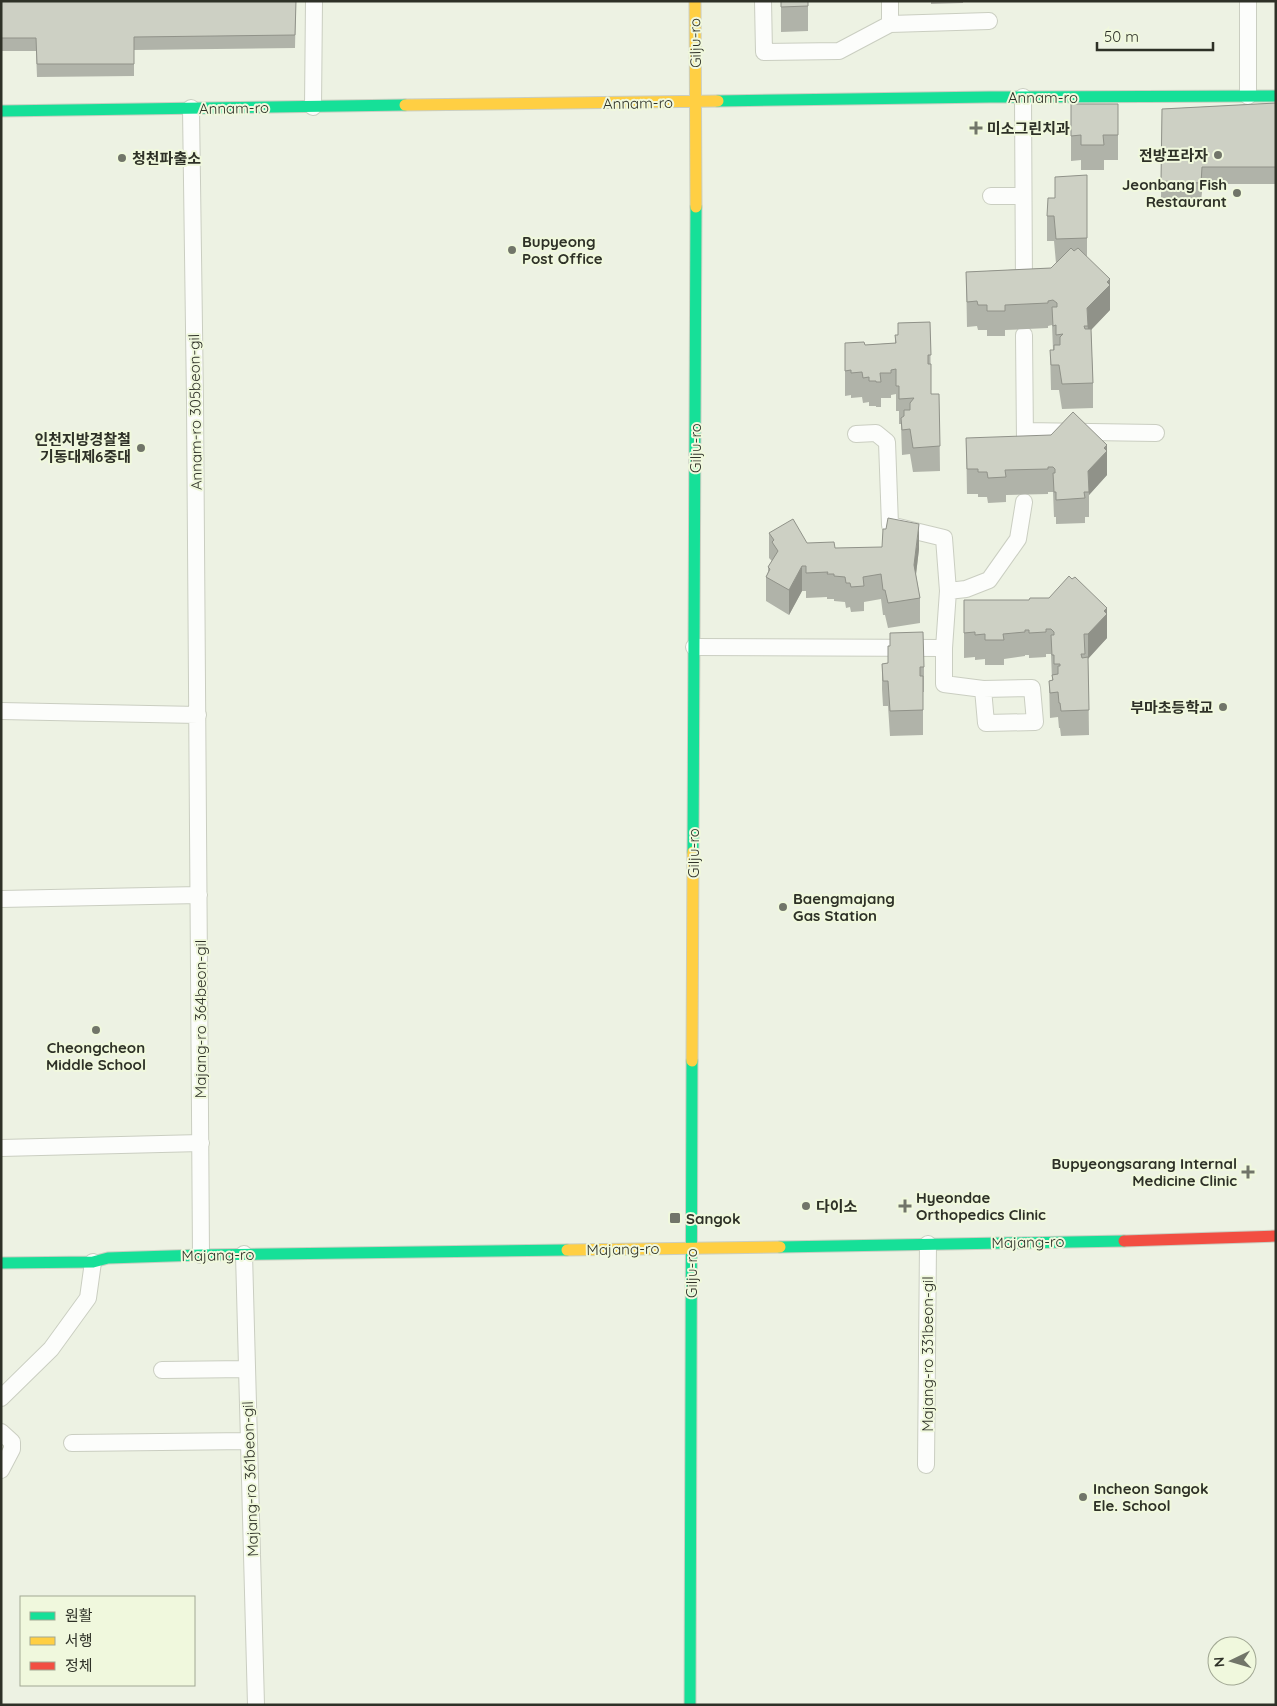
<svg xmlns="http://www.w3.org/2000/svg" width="1277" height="1706" viewBox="0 0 1277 1706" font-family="Quicksand,'Noto Sans KR',sans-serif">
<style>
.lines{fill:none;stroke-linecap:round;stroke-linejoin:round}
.street-casing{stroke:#cacec1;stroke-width:18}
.fast-casing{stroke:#cacec1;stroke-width:13}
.slow-casing{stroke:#cacec1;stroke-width:13}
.jam-casing{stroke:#cacec1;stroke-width:13}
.street{stroke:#fcfdfb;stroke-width:16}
.fast{stroke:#16e098;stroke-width:11}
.slow{stroke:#ffcf43;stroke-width:11}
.jam{stroke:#f24e42;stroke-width:11}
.wall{fill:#b0b3a9}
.shaded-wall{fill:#909289}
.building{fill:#cdd0c4;stroke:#909289}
.poi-dot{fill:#717569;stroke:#f0f8dd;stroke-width:2}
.labels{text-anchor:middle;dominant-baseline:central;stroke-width:4;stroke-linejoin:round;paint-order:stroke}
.street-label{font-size:15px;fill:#2e3127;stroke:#f0f8dd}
.poi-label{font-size:15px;font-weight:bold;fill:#2e3127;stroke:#f0f8dd;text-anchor:start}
</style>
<rect width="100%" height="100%" fill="#edf2e3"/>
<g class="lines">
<defs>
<path id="street" d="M 763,1 L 764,52 L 839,51 L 890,24 L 989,21
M 890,1 L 890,24
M 1248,96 L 1248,1
M 1023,97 L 1024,288
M 313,107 L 314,1
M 191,108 L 195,401 L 201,1255
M 991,196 L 1023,196
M 1024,335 L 1025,441
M 1025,431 L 1156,433
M 856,434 L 876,433 L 887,442 L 890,525 L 944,538 L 948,591 L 944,648 L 944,684 L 983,689 L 1032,688 L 1035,722 L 986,723 L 983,689
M 948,591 L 966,589 L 989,580 L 1018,539 L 1024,502
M 694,647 L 944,648
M 1,711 L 198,715
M 1,899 L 199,895
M 1,1148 L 201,1143
M 244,1254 L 256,1705
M 162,1370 L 247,1369
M 1,1398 L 51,1349 L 88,1298 L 93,1262
M 1,1432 L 12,1442 L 12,1449 L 1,1470
M 72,1443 L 249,1441
M 926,1465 L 928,1244"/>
<path id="fast" d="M 718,101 L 990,97 L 1276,96
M 1,111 L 405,105
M 693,852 L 696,207
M 780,1247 L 1124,1241
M 1,1263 L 93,1262 L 108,1258 L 201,1255 L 567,1250
M 690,1705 L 692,1061"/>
<path id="slow" d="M 695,1 L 696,207
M 405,105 L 718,101
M 692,1061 L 693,852
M 567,1250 L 780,1247"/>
<path id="jam" d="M 1124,1241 L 1276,1236"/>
</defs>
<use href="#street" class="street-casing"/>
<use href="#fast" class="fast-casing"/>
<use href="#slow" class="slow-casing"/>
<use href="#jam" class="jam-casing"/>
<use href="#street" class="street"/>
<use href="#fast" class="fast"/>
<use href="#slow" class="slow"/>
<use href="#jam" class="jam"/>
</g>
<path class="wall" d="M 1,1 L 296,1 L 295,48 L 134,50 L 134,76 L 37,77 L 36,51 L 1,51 Z
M 781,1 L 808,1 L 808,31 L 781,32 Z
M 931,1 L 963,1 L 963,3 L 931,4 Z
M 1276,103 L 1276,184 L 1202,184 L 1201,200 L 1161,198 L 1162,109 Z
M 1071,104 L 1118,104 L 1118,160 L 1104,160 L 1104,170 L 1081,170 L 1081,160 L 1071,161 Z
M 1087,175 L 1087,257 L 1110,310 L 1091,330 L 1093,383 L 1093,408 L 1062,409 L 1059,390 L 1051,390 L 1050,350 L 1053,350 L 1052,325 L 1048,326 L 1048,328 L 1005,330 L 1005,336 L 987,336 L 987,330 L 978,330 L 977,326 L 967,327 L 966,272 L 1051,268 L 1056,263 L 1054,241 L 1047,241 L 1047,216 L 1055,198 Z
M 930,322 L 931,394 L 939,394 L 940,471 L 913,472 L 910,454 L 902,455 L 901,424 L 899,424 L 899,411 L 896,411 L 896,394 L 891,395 L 891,398 L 881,398 L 881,407 L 876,407 L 876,406 L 869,406 L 869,402 L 863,403 L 862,397 L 851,398 L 851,395 L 845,396 L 845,343 L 865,345 L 895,343 L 895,335 L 898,335 L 898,323 Z
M 966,438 L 1107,445 L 1107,475 L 1089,495 L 1089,517 L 1085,517 L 1085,523 L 1056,524 L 1056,517 L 1054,517 L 1053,492 L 1048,492 L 1048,494 L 1006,495 L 1006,502 L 988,503 L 987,497 L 978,497 L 978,494 L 967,494 Z
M 769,533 L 807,543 L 835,548 L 919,549 L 916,575 L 920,598 L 920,623 L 888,628 L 885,615 L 883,615 L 881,599 L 864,602 L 864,611 L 851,612 L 850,607 L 846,608 L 845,602 L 834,601 L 834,599 L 827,599 L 827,597 L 806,598 L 806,591 L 802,591 L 789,615 L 766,601 L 766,577 L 768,572 L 768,567 L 772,561 L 769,558 Z
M 964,600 L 1107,633 L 1107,638 L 1088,658 L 1089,735 L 1061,736 L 1060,728 L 1059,728 L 1058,717 L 1050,718 L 1049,681 L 1052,680 L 1051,654 L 1046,654 L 1046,657 L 1029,658 L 1029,655 L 1025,655 L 1025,656 L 1004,659 L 1004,665 L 985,665 L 985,659 L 975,660 L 975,657 L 964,658 Z
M 890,633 L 924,667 L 924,692 L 923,692 L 923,735 L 890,736 L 888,706 L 883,706 L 882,689 L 882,664 L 888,663 L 888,646 L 890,646 Z"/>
<path class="shaded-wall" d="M 1202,167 L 1202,184 L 1201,200 L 1201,183 Z
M 1110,279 L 1110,310 L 1088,333 L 1087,308 Z
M 1107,445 L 1107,475 L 1089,495 L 1088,471 Z
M 919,524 L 919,549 L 914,590 L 914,565 Z
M 802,566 L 802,591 L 789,615 L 789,590 Z
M 1107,608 L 1107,638 L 1088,659 L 1088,634 L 1104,611 Z"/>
<path class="building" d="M 1,1 L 296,1 L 295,35 L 134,37 L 134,64 L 37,64 L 36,38 L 1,38 Z
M 781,1 L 808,1 L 808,6 L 781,7 Z
M 1276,103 L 1276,167 L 1202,167 L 1201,183 L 1161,181 L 1162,109 Z
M 1071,104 L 1118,104 L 1118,135 L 1103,135 L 1104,145 L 1081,145 L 1081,135 L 1071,136 Z
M 1087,175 L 1087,238 L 1056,239 L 1054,216 L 1047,216 L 1048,198 L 1055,198 L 1055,177 Z
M 1071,248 L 1074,251 L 1078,248 L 1110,279 L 1107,282 L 1110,285 L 1087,308 L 1088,326 L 1084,326 L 1085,329 L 1091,329 L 1093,383 L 1062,384 L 1059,365 L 1051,365 L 1050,350 L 1054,350 L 1054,345 L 1060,345 L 1060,337 L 1063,334 L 1056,335 L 1056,325 L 1053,326 L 1052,307 L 1057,307 L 1057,303 L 1053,300 L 1048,301 L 1048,303 L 1005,305 L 1005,311 L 987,311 L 987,305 L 978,305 L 977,301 L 967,302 L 966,272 L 1051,268 Z
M 930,322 L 931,355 L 928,355 L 928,364 L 931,364 L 931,394 L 939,394 L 940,446 L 913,448 L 910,429 L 902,430 L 901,418 L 904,416 L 904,410 L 910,410 L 910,403 L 914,398 L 899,399 L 899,386 L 896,386 L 896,369 L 891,370 L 891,373 L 880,373 L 881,382 L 876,382 L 876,381 L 869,381 L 869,377 L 863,378 L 862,372 L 851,373 L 851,370 L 845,371 L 845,343 L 864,342 L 865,345 L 896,343 L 895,335 L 898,335 L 898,323 Z
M 1073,412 L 1107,445 L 1104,448 L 1107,451 L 1088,471 L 1089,492 L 1084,492 L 1085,498 L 1056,500 L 1056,492 L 1054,492 L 1053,473 L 1055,473 L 1055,469 L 1053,467 L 1048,467 L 1048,469 L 1005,470 L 1006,477 L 988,478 L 987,472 L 978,472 L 978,469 L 967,469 L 966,438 L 1051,435 Z
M 888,518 L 919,524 L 914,565 L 920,598 L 888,603 L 885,590 L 883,590 L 881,574 L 863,577 L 864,586 L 851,587 L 850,583 L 846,583 L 845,577 L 834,576 L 834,574 L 827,574 L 828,572 L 806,573 L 806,566 L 802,566 L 789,590 L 766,577 L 770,569 L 768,567 L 778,551 L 772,542 L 774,540 L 769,533 L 793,519 L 807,543 L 834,542 L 835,548 L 882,547 L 883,529 L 886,529 Z
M 1069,576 L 1072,579 L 1075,577 L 1107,608 L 1104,611 L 1107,614 L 1088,634 L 1084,634 L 1085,654 L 1081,654 L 1082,658 L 1088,657 L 1089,710 L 1061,711 L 1060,703 L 1059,703 L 1058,692 L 1050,693 L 1049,681 L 1053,680 L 1052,675 L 1058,674 L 1058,666 L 1060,666 L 1060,664 L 1054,664 L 1054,655 L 1052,655 L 1051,635 L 1054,635 L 1054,632 L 1051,629 L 1046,629 L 1046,632 L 1029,633 L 1029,630 L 1025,630 L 1025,632 L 1003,634 L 1004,640 L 985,640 L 985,634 L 975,635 L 975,632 L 964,633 L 964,600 L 1029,600 L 1030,598 L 1049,598 Z
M 923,632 L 924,667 L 920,667 L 920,676 L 923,676 L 923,710 L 890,711 L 888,681 L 883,681 L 882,664 L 888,663 L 888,646 L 890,646 L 890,633 Z"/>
<g class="poi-dot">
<path d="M973.5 120.5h5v5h5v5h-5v5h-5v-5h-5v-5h5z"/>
<circle cx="1218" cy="155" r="5"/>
<circle cx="122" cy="158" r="5"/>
<circle cx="1237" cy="193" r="5"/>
<circle cx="512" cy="250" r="5"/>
<circle cx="141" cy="448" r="5"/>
<circle cx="1223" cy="707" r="5"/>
<circle cx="783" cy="907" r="5"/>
<circle cx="96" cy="1030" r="5"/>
<path d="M1245.5 1164.5h5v5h5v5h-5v5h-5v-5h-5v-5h5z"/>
<circle cx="806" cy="1206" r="5"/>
<path d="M902.5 1198.5h5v5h5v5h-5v5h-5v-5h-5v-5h5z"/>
<rect x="669" y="1212" width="12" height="12" rx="2.5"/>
<circle cx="1083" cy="1497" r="5"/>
</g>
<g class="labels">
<g class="street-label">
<text transform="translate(695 43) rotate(-91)">Gilju-ro</text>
<text x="1043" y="97">Annam-ro</text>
<text transform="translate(638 103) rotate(-1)">Annam-ro</text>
<text transform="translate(234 108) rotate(-1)">Annam-ro</text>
<text transform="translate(195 412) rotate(-91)">Annam-ro 305beon-gil</text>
<text transform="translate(695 448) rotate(-90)">Gilju-ro</text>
<text transform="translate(693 853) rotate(-90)">Gilju-ro</text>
<text transform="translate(200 1019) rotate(-90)">Majang-ro 364beon-gil</text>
<text transform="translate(1028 1242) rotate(-1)">Majang-ro</text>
<text transform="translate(623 1249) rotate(-1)">Majang-ro</text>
<text transform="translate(218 1255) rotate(-1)">Majang-ro</text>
<text transform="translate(691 1273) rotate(-90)">Gilju-ro</text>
<text transform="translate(927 1354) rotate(-90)">Majang-ro 331beon-gil</text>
<text transform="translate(250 1479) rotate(-92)">Majang-ro 361beon-gil</text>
</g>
<g class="poi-label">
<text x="987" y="128">미소그린치과</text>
<text x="1208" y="155" text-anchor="end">전방프라자</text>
<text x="132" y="158">청천파출소</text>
<text x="1227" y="184" text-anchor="end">Jeonbang Fish<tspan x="1227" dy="17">Restaurant</tspan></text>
<text x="522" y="241">Bupyeong<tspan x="522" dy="17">Post Office</tspan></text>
<text x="131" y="439" text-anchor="end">인천지방경찰철<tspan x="131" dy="17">기동대제6중대</tspan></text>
<text x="1213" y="707" text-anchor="end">부마초등학교</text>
<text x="793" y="898">Baengmajang<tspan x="793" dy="17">Gas Station</tspan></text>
<text x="96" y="1047" text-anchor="middle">Cheongcheon<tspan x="96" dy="17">Middle School</tspan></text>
<text x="1237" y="1163" text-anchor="end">Bupyeongsarang Internal<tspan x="1237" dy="17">Medicine Clinic</tspan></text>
<text x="916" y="1197">Hyeondae<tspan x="916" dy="17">Orthopedics Clinic</tspan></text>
<text x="816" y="1206">다이소</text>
<text x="686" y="1218">Sangok</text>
<text x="1093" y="1488">Incheon Sangok<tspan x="1093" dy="17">Ele. School</tspan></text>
</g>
</g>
<rect width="1277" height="1706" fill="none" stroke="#2e3127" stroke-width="5"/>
<rect x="20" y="1596" width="175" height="90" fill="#f0f8dd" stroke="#a2a894"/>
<rect x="30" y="1612" width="25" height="8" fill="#16e098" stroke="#a2a894"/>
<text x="65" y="1621" font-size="15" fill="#2e3127">원활</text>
<rect x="30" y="1637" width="25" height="8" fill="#ffcf43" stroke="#a2a894"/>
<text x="65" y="1646" font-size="15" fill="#2e3127">서행</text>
<rect x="30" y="1662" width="25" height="8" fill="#f24e42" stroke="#a2a894"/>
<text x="65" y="1671" font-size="15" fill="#2e3127">정체</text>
<g transform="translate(1232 1661) rotate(265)"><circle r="24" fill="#f0f8dd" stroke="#a2a894"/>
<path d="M0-4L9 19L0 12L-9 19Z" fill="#717569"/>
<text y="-8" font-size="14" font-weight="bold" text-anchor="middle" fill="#2e3127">N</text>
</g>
<path d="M1097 42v8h116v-8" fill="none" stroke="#2e3127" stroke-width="2.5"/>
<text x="1104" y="42" font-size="15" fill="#2e3127" stroke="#f0f8dd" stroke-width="4" paint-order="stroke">50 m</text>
</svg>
